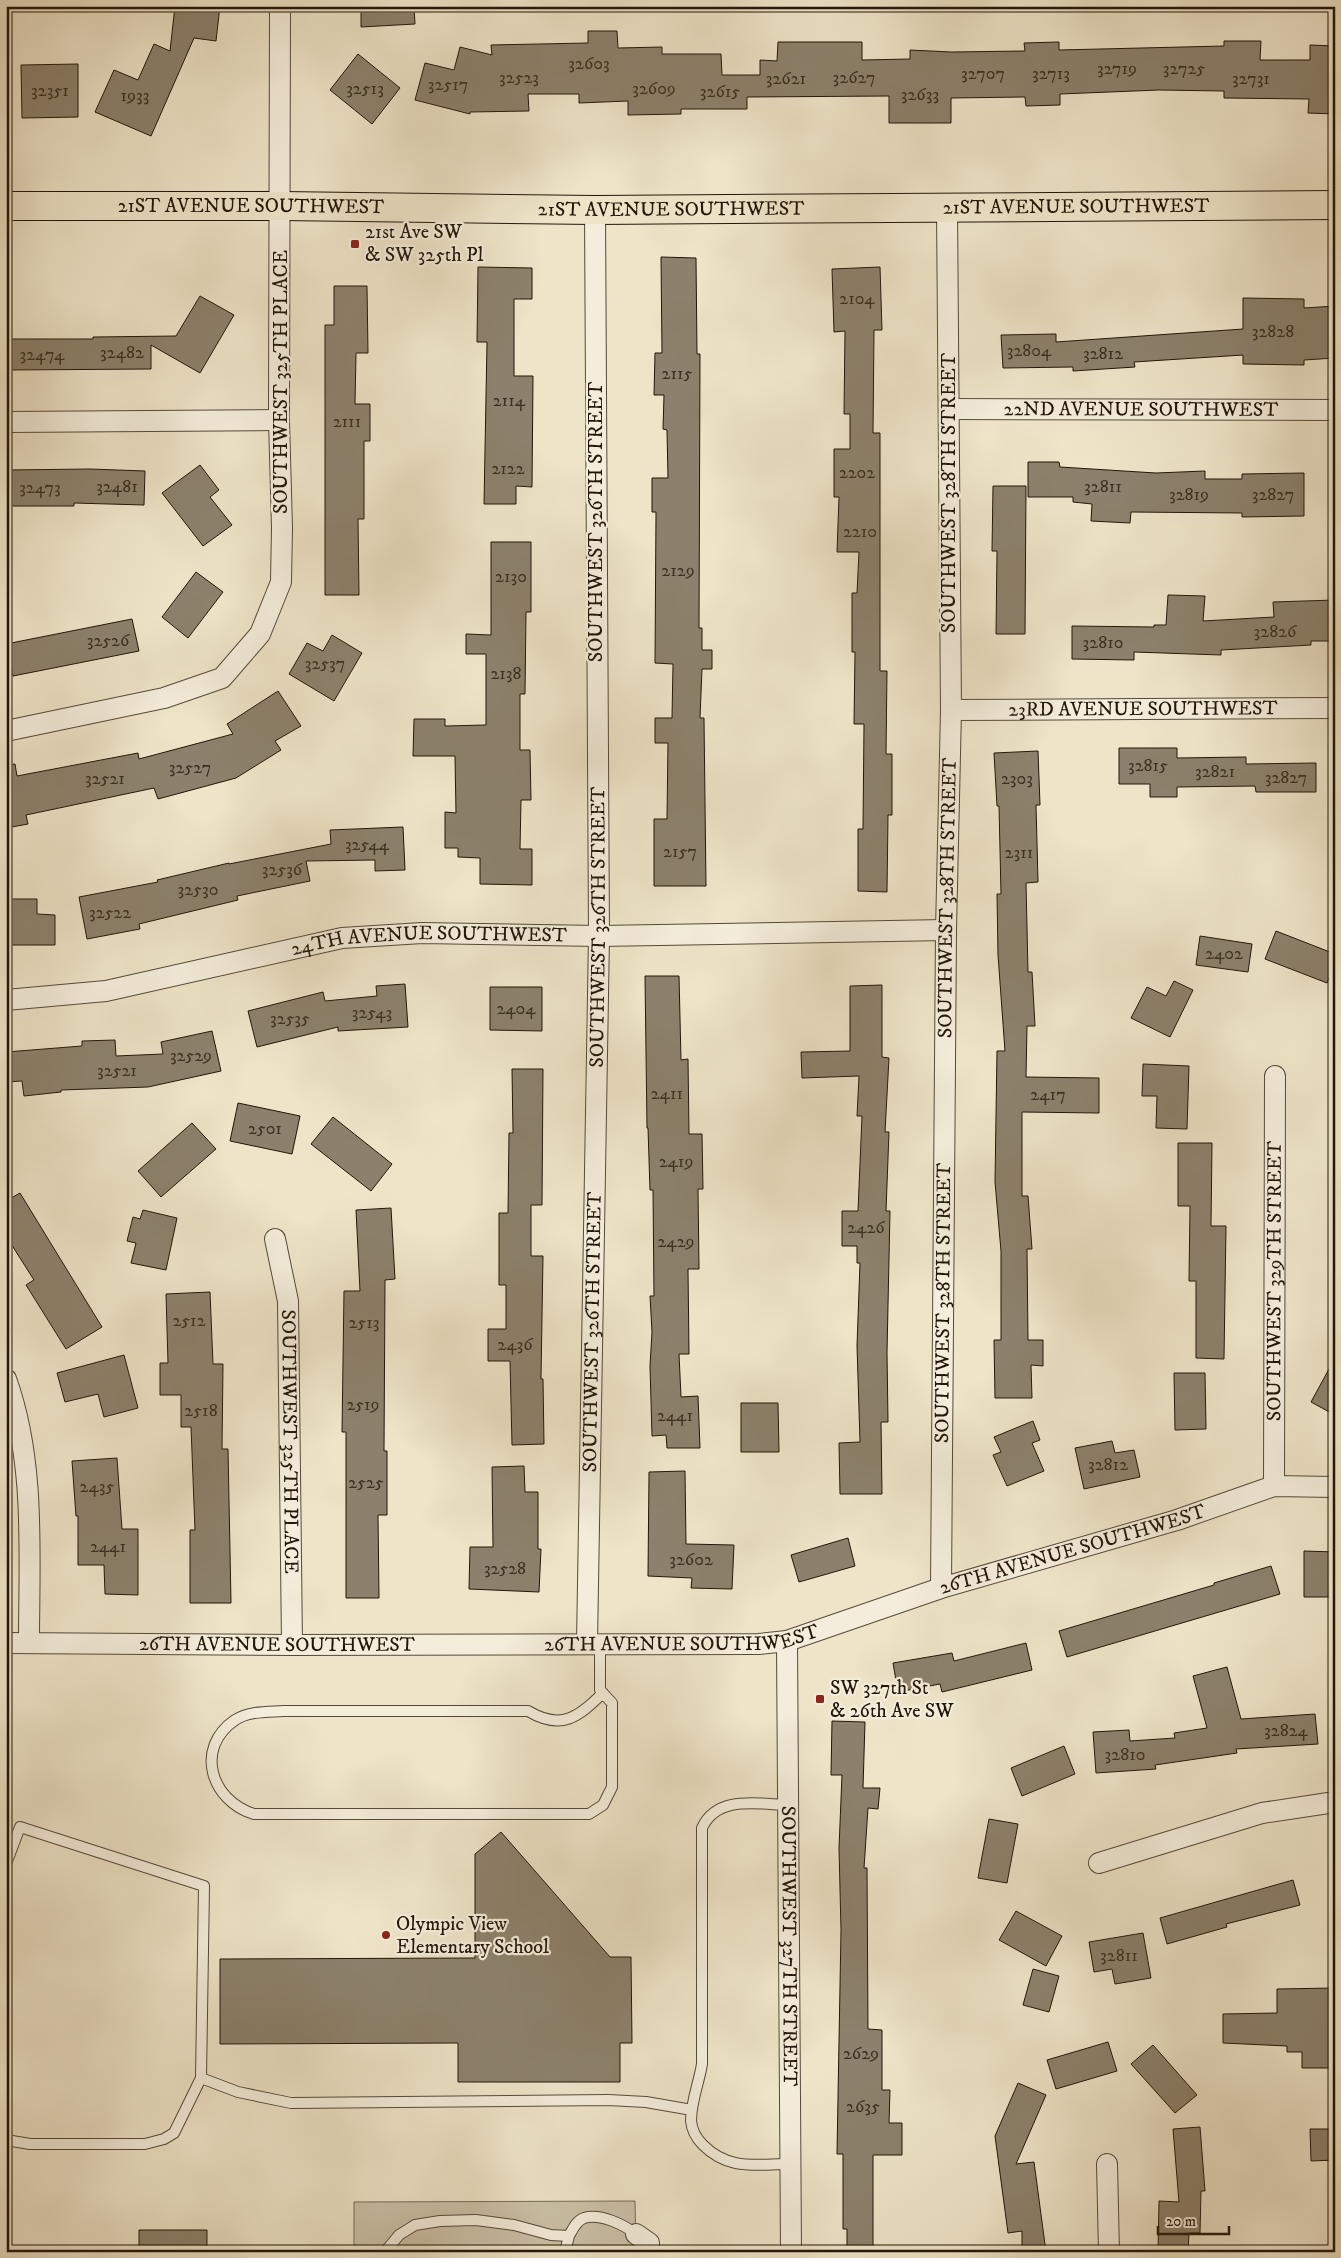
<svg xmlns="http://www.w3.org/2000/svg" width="1341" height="2258" viewBox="0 0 1341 2258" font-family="'IM FELL DW Pica',serif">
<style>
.green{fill:#cbc1a8;stroke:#766c58}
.building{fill:#8c816c;stroke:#221609}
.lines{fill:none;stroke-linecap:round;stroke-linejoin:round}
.service-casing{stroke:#554a39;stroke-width:12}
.minor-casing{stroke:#554a39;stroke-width:22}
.primary-casing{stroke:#221609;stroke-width:30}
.service{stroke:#f4eddb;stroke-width:10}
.minor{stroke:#f4eddb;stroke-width:20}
.primary{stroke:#eee4c8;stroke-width:28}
.poi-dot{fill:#8f2418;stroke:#f4eddb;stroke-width:2}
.labels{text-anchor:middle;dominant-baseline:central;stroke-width:4.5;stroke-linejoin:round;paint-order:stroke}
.number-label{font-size:18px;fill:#3c3122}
.street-label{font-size:20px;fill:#221609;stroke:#f4eddb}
.poi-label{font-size:20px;fill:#221609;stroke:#f4eddb;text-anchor:start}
</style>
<rect width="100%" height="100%" fill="#eee4c8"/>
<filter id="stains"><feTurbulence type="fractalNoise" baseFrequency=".004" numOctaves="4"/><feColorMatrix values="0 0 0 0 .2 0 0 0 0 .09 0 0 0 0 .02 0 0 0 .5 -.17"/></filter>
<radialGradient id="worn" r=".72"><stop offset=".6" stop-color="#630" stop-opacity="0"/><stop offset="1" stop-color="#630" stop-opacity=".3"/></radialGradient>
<path class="green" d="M 635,2201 L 636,2252 L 354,2252 L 354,2202 Z"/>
<path class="building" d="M 175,6 L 220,6 L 216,41 L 194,38 L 151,136 L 95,112 L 114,70 L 138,80 L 154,44 L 170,51 Z
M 361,6 L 414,6 L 415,24 L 361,27 Z
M 588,31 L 617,31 L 618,48 L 662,47 L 662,54 L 721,54 L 722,75 L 760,75 L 760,60 L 777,61 L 778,42 L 862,42 L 862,60 L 910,59 L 910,50 L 951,52 L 1025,51 L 1024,43 L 1059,42 L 1059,50 L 1224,46 L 1224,41 L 1261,41 L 1260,60 L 1310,60 L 1310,45 L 1335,46 L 1335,114 L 1308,113 L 1309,99 L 1224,98 L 1224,91 L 1159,90 L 1060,94 L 1060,105 L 1026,106 L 1025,97 L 951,98 L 951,123 L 889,123 L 889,96 L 747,97 L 747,109 L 681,109 L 681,114 L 628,115 L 628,101 L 579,103 L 579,94 L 528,94 L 529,111 L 470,112 L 470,114 L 415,100 L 425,63 L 454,70 L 460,47 L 492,55 L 491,45 L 588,43 Z
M 358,54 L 400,88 L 372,124 L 330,90 Z
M 78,64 L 78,117 L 22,118 L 21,65 Z
M 661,257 L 696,258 L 697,354 L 700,354 L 699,628 L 702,628 L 702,650 L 712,650 L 712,669 L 702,669 L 700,718 L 704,718 L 706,886 L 654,886 L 654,819 L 667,819 L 668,743 L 655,743 L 655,718 L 672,718 L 673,664 L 655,663 L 656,512 L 652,512 L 652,478 L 668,478 L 667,430 L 663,429 L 664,395 L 654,395 L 655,353 L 662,353 Z
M 478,267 L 532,268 L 532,299 L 514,299 L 514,376 L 533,376 L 532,487 L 516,486 L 516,504 L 484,504 L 487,342 L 477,342 Z
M 880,267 L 882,330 L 874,330 L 873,433 L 880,433 L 880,671 L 887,671 L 886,754 L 892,754 L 892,815 L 888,815 L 887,892 L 858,891 L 858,829 L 863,829 L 864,724 L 854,724 L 855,652 L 852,652 L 852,593 L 857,593 L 859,552 L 837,552 L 839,497 L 834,497 L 834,449 L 850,449 L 850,414 L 844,414 L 845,331 L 834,332 L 832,269 Z
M 334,286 L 367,286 L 368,353 L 356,353 L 355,404 L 370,404 L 370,441 L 364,441 L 364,519 L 358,519 L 359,595 L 325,595 L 325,325 L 334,325 Z
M 200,296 L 234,315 L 200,373 L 151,345 L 151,369 L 8,370 L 8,339 L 93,339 L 93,337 L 176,336 Z
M 1243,298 L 1304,299 L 1304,308 L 1335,306 L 1335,358 L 1304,360 L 1304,365 L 1243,364 L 1243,355 L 1134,362 L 1135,367 L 1073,371 L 1073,367 L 1003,368 L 1001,335 L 1056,334 L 1056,342 L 1243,329 Z
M 1028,462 L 1059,462 L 1060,467 L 1156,473 L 1205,471 L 1205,479 L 1242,479 L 1242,474 L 1304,473 L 1304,516 L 1242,517 L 1242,513 L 1131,512 L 1130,523 L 1091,521 L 1092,504 L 1073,502 L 1073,497 L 1028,497 Z
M 200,465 L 219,490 L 210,497 L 232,525 L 203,546 L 162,493 Z
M 90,469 L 145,471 L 144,505 L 74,503 L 74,506 L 6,506 L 6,470 Z
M 993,486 L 1026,486 L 1025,634 L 996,634 L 997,551 L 992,551 Z
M 491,542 L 531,542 L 531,612 L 526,612 L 525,694 L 520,694 L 520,750 L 530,750 L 531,800 L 521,800 L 520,849 L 532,849 L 532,885 L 480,884 L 480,858 L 458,857 L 458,848 L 445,848 L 445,812 L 456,813 L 455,756 L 413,756 L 414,719 L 445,719 L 445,726 L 486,725 L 486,654 L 466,654 L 466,634 L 491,635 Z
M 196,572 L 223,592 L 188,638 L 162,617 Z
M 1168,595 L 1205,596 L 1203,621 L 1274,617 L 1273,602 L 1335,600 L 1335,641 L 1311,641 L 1311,645 L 1221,650 L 1221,655 L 1134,652 L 1134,660 L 1072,659 L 1072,626 L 1154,627 L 1154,625 L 1166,625 Z
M 132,619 L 139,651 L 13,676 L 6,644 Z
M 332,635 L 362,653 L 334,701 L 289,674 L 307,643 L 323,651 Z
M 278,691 L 301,726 L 275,741 L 281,750 L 236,778 L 158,799 L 154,788 L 26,815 L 28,824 L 6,828 L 6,765 L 15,764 L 17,776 L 138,753 L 139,759 L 233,734 L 227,724 Z
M 1119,748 L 1177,748 L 1177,758 L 1246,757 L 1246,764 L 1316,763 L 1316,792 L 1256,792 L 1255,786 L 1177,787 L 1177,797 L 1150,797 L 1150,784 L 1119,784 Z
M 1038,751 L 1040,805 L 1036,805 L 1038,882 L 1026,883 L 1028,972 L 1032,972 L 1035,1026 L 1027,1026 L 1026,1077 L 1099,1078 L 1099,1113 L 1022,1112 L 1022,1196 L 1028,1196 L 1032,1249 L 1027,1249 L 1028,1340 L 1043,1340 L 1043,1366 L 1031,1365 L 1032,1398 L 995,1398 L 994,1340 L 1001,1340 L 1001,1251 L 995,1182 L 997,1051 L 1005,1051 L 998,955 L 997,894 L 1001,894 L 999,806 L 997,806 L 994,753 Z
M 403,827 L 405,870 L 375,871 L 375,860 L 306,861 L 310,881 L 237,896 L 238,900 L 139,924 L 140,929 L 87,939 L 79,897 L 158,882 L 157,880 L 229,863 L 229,864 L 331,844 L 330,830 Z
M 6,899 L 37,899 L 37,914 L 55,915 L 55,945 L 6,945 Z
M 1276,931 L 1335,954 L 1335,964 L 1327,983 L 1265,959 Z
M 1200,936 L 1252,944 L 1248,972 L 1196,965 Z
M 645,976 L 679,976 L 681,1060 L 688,1059 L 689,1134 L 702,1134 L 703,1189 L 698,1189 L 699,1269 L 688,1269 L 689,1354 L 679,1354 L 681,1397 L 698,1396 L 700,1448 L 667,1448 L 666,1435 L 652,1436 L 650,1366 L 652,1332 L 650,1296 L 654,1296 L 653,1190 L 650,1190 L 648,1128 L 647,1128 Z
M 1174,981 L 1193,990 L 1170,1037 L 1131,1018 L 1147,987 L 1166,996 Z
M 405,984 L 408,1027 L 338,1031 L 338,1027 L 257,1047 L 248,1011 L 323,992 L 325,1001 L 377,996 L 376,986 Z
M 882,985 L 882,1057 L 889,1058 L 885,1132 L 889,1132 L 886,1211 L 890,1211 L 887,1353 L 888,1422 L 881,1422 L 882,1494 L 840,1494 L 839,1443 L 860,1442 L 857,1346 L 860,1263 L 857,1263 L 857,1246 L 842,1246 L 842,1211 L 858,1211 L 862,1116 L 857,1116 L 859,1076 L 802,1078 L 801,1052 L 850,1051 L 850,986 Z
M 490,987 L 542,987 L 542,1031 L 490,1030 Z
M 212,1031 L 221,1071 L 148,1087 L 61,1090 L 61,1092 L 24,1096 L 22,1081 L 6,1082 L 6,1052 L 82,1046 L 82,1041 L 115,1040 L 116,1056 L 163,1054 L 161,1042 Z
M 1143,1064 L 1189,1066 L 1187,1129 L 1156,1128 L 1157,1096 L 1142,1096 Z
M 512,1069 L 543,1069 L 542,1205 L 531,1205 L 531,1256 L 543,1256 L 541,1379 L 543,1379 L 544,1444 L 512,1445 L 510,1361 L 488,1361 L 488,1329 L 506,1329 L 506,1285 L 499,1285 L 499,1213 L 508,1213 L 509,1133 L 513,1133 Z
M 238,1103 L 300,1116 L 292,1154 L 230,1141 Z
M 333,1117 L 392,1164 L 371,1191 L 311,1144 Z
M 192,1123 L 216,1149 L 161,1197 L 138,1171 Z
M 1178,1143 L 1212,1143 L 1211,1226 L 1226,1226 L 1224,1359 L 1196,1358 L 1196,1281 L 1189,1281 L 1190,1206 L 1178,1206 Z
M 20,1193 L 102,1327 L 66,1349 L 26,1285 L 34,1280 L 6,1236 L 6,1201 Z
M 391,1208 L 395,1279 L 385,1280 L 384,1451 L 387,1451 L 387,1515 L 378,1515 L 379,1598 L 346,1598 L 346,1432 L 342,1432 L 344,1291 L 360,1291 L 356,1210 Z
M 143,1210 L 177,1218 L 166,1270 L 131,1263 L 136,1243 L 127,1241 L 133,1217 L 140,1219 Z
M 210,1292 L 213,1364 L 223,1364 L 222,1449 L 228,1449 L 231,1603 L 190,1603 L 190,1530 L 195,1530 L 191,1427 L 181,1427 L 181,1395 L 160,1395 L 160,1363 L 168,1363 L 166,1294 Z
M 124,1355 L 138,1408 L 104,1417 L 98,1394 L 65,1402 L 57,1373 Z
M 1335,1358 L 1335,1415 L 1311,1402 Z
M 1174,1373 L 1205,1373 L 1206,1429 L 1175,1430 Z
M 741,1403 L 778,1403 L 779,1452 L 741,1452 Z
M 1033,1421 L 1040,1440 L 1032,1443 L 1044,1471 L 1007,1486 L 993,1455 L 1001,1452 L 994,1437 Z
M 1112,1441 L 1115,1453 L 1134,1450 L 1140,1477 L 1084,1489 L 1075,1448 Z
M 117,1458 L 122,1529 L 138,1529 L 138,1595 L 105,1594 L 104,1565 L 78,1565 L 78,1516 L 76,1516 L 72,1461 Z
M 524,1466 L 525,1492 L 538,1492 L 538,1549 L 541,1549 L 539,1592 L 469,1589 L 470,1547 L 493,1547 L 492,1467 Z
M 685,1471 L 686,1544 L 734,1545 L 732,1589 L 691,1588 L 692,1578 L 648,1576 L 649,1472 Z
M 848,1538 L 855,1566 L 799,1582 L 791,1555 Z
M 1304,1551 L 1335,1552 L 1335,1597 L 1304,1597 Z
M 1271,1566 L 1280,1594 L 1067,1657 L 1059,1631 L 1214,1585 L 1214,1583 Z
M 1026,1643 L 1032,1670 L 942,1692 L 940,1684 L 898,1692 L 893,1663 L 952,1653 L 954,1661 Z
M 1227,1667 L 1241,1719 L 1315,1714 L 1318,1744 L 1236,1749 L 1237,1753 L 1155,1765 L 1156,1769 L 1096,1773 L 1093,1732 L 1129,1730 L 1130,1741 L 1175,1738 L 1174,1733 L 1207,1728 L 1193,1676 Z
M 832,1721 L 865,1722 L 863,1788 L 880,1788 L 878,1809 L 868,1808 L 864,1868 L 867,1868 L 868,2029 L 882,2030 L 882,2090 L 890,2090 L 889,2123 L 902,2123 L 902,2155 L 873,2155 L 873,2252 L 847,2252 L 847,2229 L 843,2229 L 843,2154 L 837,2154 L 841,1930 L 839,1848 L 842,1775 L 831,1775 Z
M 1064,1746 L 1075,1774 L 1022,1796 L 1011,1768 Z
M 989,1819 L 1018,1824 L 1007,1883 L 978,1878 Z
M 501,1832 L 610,1957 L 631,1957 L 632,2043 L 620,2043 L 620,2082 L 458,2082 L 458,2043 L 220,2044 L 220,1959 L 475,1958 L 475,1854 Z
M 1293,1880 L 1300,1905 L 1226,1924 L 1227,1927 L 1167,1944 L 1160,1918 Z
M 1016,1911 L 1062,1936 L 1046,1966 L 999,1940 Z
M 1143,1933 L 1151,1978 L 1115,1984 L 1112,1969 L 1094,1972 L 1089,1942 Z
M 1033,1969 L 1059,1976 L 1049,2012 L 1023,2005 Z
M 1335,1988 L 1335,2068 L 1302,2068 L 1302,2052 L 1287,2052 L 1287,2046 L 1223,2043 L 1223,2014 L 1277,2013 L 1277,1989 Z
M 1108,2042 L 1117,2071 L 1056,2089 L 1047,2060 Z
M 1153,2045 L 1197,2095 L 1175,2113 L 1131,2064 Z
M 1018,2083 L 1046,2095 L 1016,2164 L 1034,2162 L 1046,2252 L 1022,2252 L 1022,2231 L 1008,2233 L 995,2136 Z
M 1200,2127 L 1205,2191 L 1201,2191 L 1200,2233 L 1189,2233 L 1188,2252 L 1158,2252 L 1159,2201 L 1179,2202 L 1173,2129 Z
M 1310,2129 L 1335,2129 L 1335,2160 L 1311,2161 Z
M 139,2230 L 207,2230 L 207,2252 L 139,2252 Z"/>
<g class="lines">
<defs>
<path id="service" d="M 600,1643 L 600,1690 L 612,1703 L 612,1787 L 603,1805 L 589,1814 L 254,1814 C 211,1801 194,1748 235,1720 C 249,1711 267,1712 283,1711 L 528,1711 C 562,1731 578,1717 603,1693
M 788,1805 C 757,1804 717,1795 702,1828 L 702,2064 C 699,2083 691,2101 691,2121 C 692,2131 696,2138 703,2145 C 729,2171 756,2164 790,2164
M 6,1864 L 20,1827 L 204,1886 L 201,2078 L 174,2133 L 164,2139 L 145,2144 L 30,2144 L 6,2140
M 201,2078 L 238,2092 L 291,2103 L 608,2100 L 646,2102 L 692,2110
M 385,2252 L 399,2235 L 415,2225 L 440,2221 L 476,2220 L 514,2225 L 551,2235 L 569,2236 C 573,2229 576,2221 584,2218 C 601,2213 624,2225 636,2234
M 565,2252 L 569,2236"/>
<g id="minor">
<path id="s1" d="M 949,409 L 1335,410"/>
<path d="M 6,422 L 279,420"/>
<path id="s2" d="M 951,710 L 1335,708"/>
<path d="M 6,731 L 164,698 L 222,678 L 260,634 L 281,582 L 282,528 L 279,420 L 280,6"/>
<path id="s3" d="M 6,1000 L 106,991 L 342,938 L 422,933 L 599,936 L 946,930"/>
<path id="s4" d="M 275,1239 L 288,1301 L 292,1645"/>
<path d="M 6,1379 C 36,1462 29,1556 29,1643"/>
<path id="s5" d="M 1274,1486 L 1275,1076"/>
<path id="s6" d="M 941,1588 L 946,930 L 951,710 L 947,207"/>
<path id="s7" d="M 787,1641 L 791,2252"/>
<path id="s8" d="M 6,1643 L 292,1645 L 759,1644 L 787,1641 L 941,1588 L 1177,1520 L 1274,1486 L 1335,1487"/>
<path id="s9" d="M 587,1643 L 599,936 L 595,210"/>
<path d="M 1099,1863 L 1262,1813 L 1335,1802"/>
<path d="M 1107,2164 L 1109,2252"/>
<path d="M 636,2234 L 649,2243 L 649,2252"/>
</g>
<g id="primary">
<path id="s10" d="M 6,206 L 281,206 L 595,210 L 1335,205"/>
</g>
</defs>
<use href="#service" class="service-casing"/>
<use href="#minor" class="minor-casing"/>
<use href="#primary" class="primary-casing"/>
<use href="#service" class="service"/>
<use href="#minor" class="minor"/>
<use href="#primary" class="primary"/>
</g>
<g class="poi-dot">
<rect x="350" y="239" width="10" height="10" rx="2.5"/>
<rect x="815" y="1694" width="10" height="10" rx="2.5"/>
<circle cx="386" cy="1935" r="5"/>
</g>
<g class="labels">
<g class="number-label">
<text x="589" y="64">32603</text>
<text x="1117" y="69">32719</text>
<text x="1184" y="69">32725</text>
<text x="983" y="74">32707</text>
<text x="1051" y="74">32713</text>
<text x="519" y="78">32523</text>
<text x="854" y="78">32627</text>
<text x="786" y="79">32621</text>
<text x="1251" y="79">32731</text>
<text x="448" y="85">32517</text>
<text x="365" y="89">32513</text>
<text x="654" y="89">32609</text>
<text x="50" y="91">32351</text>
<text x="720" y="92">32615</text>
<text x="920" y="95">32633</text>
<text x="135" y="96">1933</text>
<text x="857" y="299">2104</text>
<text x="1273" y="332">32828</text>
<text x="1029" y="351">32804</text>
<text x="122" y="353">32482</text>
<text x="1103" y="354">32812</text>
<text x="42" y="355">32474</text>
<text x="677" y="374">2115</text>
<text x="509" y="401">2114</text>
<text x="347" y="422">2111</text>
<text x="508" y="469">2122</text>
<text x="857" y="473">2202</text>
<text x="117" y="487">32481</text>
<text x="1103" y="487">32811</text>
<text x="40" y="488">32473</text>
<text x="1189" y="495">32819</text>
<text x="1273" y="495">32827</text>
<text x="860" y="532">2210</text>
<text x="678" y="571">2129</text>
<text x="511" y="577">2130</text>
<text x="1275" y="632">32826</text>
<text x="108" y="641">32526</text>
<text x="1103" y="643">32810</text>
<text x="325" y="664">32537</text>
<text x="506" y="674">2138</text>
<text x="1148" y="766">32815</text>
<text x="190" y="768">32527</text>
<text x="1215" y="772">32821</text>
<text x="1286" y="778">32827</text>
<text x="105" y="779">32521</text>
<text x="1017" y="779">2303</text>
<text x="367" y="845">32544</text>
<text x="680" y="852">2157</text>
<text x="1019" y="853">2311</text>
<text x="282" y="870">32536</text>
<text x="198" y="890">32530</text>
<text x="110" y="913">32522</text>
<text x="1224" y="954">2402</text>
<text x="516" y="1009">2404</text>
<text x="372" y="1013">32543</text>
<text x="290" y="1019">32535</text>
<text x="191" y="1056">32529</text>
<text x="117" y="1071">32521</text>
<text x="667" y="1094">2411</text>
<text x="1048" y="1095">2417</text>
<text x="265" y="1129">2501</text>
<text x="676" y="1162">2419</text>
<text x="866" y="1228">2426</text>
<text x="676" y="1242">2429</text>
<text x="189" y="1321">2512</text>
<text x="364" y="1323">2513</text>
<text x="515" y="1345">2436</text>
<text x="363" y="1405">2519</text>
<text x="201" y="1411">2518</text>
<text x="675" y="1416">2441</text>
<text x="1108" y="1465">32812</text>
<text x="366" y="1483">2525</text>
<text x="97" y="1487">2435</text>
<text x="108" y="1547">2441</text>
<text x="691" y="1560">32602</text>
<text x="505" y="1569">32528</text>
<text x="1286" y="1731">32824</text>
<text x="1125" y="1755">32810</text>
<text x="1119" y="1956">32811</text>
<text x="861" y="2054">2629</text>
<text x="863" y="2107">2635</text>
</g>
<g class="street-label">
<text stroke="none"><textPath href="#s10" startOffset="1070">21ST AVENUE SOUTHWEST</textPath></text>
<text stroke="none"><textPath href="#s10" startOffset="245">21ST AVENUE SOUTHWEST</textPath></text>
<text stroke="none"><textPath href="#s10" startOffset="665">21ST AVENUE SOUTHWEST</textPath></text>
<text transform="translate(281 382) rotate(-90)">SOUTHWEST 325TH PLACE</text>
<text stroke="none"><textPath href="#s1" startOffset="192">22ND AVENUE SOUTHWEST</textPath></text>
<text transform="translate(949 493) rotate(-90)">SOUTHWEST 328TH STREET</text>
<text transform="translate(596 522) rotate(-90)">SOUTHWEST 326TH STREET</text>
<text stroke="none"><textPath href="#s2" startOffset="192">23RD AVENUE SOUTHWEST</textPath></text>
<text stroke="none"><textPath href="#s6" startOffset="690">SOUTHWEST 328TH STREET</textPath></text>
<text stroke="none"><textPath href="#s9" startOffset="716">SOUTHWEST 326TH STREET</textPath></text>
<text stroke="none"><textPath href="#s3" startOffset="429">24TH AVENUE SOUTHWEST</textPath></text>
<text stroke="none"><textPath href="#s5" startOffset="205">SOUTHWEST 329TH STREET</textPath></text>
<text stroke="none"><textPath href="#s6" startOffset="285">SOUTHWEST 328TH STREET</textPath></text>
<text stroke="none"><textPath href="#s9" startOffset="311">SOUTHWEST 326TH STREET</textPath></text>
<text stroke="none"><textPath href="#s4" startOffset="204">SOUTHWEST 325TH PLACE</textPath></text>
<text stroke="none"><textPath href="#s8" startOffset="1081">26TH AVENUE SOUTHWEST</textPath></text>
<text stroke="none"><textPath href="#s8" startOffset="676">26TH AVENUE SOUTHWEST</textPath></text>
<text stroke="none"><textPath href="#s8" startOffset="271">26TH AVENUE SOUTHWEST</textPath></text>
<text stroke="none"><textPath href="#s7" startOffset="305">SOUTHWEST 327TH STREET</textPath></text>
</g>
<g class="poi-label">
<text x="365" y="232">21st Ave SW<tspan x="365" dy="23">&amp; SW 325th Pl</tspan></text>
<text x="830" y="1688">SW 327th St<tspan x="830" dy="23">&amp; 26th Ave SW</tspan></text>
<text x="396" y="1924">Olympic View<tspan x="396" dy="23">Elementary School</tspan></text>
</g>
</g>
<rect width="1341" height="2258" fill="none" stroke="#eee4c8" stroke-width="25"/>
<rect x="8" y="8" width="1326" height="2243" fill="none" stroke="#221609" stroke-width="2.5"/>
<rect x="12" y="12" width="1316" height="2233" fill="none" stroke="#221609"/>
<path d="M1158 2226v8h71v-8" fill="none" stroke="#221609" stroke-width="2.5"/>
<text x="1166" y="2226" font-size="15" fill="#221609" stroke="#f4eddb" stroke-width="4" paint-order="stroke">20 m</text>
<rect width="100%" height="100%" filter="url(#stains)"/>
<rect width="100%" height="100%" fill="url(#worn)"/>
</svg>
